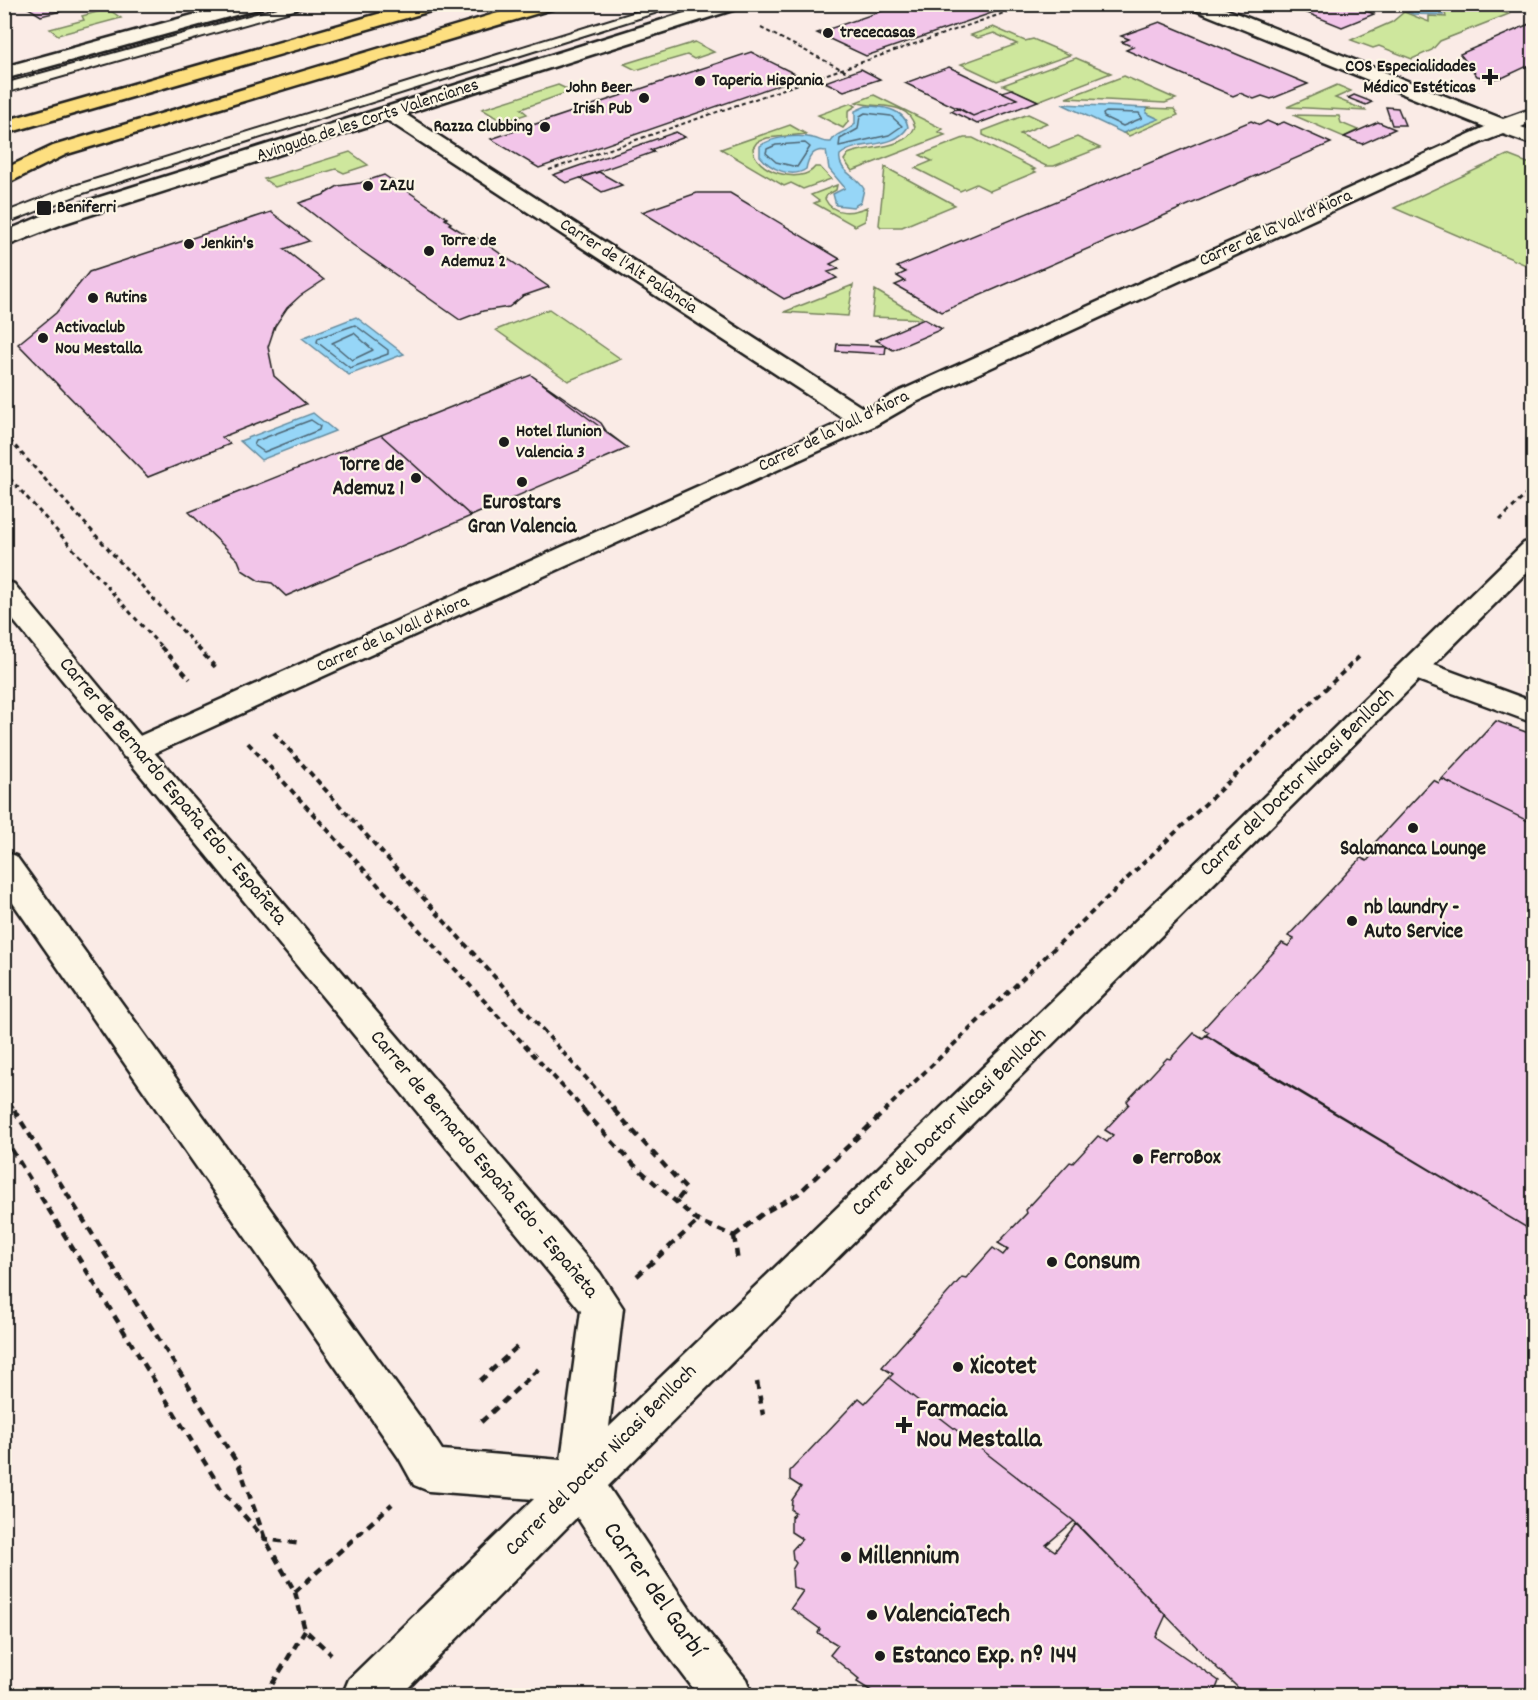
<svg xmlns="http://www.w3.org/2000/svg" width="1538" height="1700" viewBox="0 0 1538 1700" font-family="Dekko,sans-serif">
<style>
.green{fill:#cee79d;stroke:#75825c;stroke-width:1.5}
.water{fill:#96d6f7;stroke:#658c9f;stroke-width:1.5}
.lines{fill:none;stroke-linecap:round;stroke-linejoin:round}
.shore{stroke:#4d6674;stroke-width:1.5}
.building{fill:#f2c5e9;stroke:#1c1c1c;stroke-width:1.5}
.lane-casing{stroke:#1c1c1c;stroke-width:4}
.street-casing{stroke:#1c1c1c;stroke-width:5}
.secondary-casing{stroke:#1c1c1c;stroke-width:5}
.primary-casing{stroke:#1c1c1c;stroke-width:5}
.path-far3{stroke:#1c1c1c;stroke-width:2;stroke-dasharray:4 3;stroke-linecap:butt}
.path-far2{stroke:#1c1c1c;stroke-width:3;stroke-dasharray:4.5 4;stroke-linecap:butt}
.path-far1{stroke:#1c1c1c;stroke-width:4;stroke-dasharray:6 4.5;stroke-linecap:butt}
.path{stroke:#1c1c1c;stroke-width:4.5;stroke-dasharray:8 6;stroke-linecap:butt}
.lane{fill:#fcf5e5;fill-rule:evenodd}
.street{fill:#fcf5e5;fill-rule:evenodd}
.secondary{fill:#fcf5e5;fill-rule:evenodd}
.primary{fill:#fddf80;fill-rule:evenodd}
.poi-dot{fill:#1c1c1c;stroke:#fcf5e5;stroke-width:2}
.labels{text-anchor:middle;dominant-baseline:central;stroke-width:4.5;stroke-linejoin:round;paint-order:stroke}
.far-poi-label{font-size:18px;font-weight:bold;fill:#1c1c1c;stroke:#fcf5e5;text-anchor:start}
.far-street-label{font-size:18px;fill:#1c1c1c;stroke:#fcf5e5}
.poi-label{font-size:21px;font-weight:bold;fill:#1c1c1c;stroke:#fcf5e5}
.street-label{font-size:21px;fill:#1c1c1c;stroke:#fcf5e5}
.near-poi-label{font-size:26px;font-weight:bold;fill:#1c1c1c;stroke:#fcf5e5;text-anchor:start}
.near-street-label{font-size:26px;fill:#1c1c1c;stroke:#fcf5e5}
</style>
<rect width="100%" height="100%" fill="#faebe6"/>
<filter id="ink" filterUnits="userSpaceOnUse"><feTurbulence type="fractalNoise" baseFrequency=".0167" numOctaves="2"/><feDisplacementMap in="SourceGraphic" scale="12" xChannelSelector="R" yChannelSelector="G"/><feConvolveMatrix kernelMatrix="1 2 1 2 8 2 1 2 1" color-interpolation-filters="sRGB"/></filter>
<g filter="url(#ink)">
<path class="green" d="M 1443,5 L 1484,5 L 1509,14 L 1440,41 L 1432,50 L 1412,59 L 1379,46 L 1373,48 L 1351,40 L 1392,22 L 1404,12 L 1429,22 L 1429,16 L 1446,17 Z
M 108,9 L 121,18 L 58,35 L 50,29 L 84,20 L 82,16 Z
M 993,27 L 1025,41 L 1033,39 L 1070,55 L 997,81 L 961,64 L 1017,44 L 994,33 L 978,38 L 971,35 Z
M 695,42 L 714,52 L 694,59 L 687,55 L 636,70 L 624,64 Z
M 1076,58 L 1111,73 L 1038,101 L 1003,85 Z
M 1124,76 L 1176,99 L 1165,103 L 1066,98 Z
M 558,85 L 571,91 L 521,109 L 527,114 L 503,122 L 482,109 Z
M 1337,85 L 1351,91 L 1335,98 L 1367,111 L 1287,107 Z
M 874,95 L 943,129 L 938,132 L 945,135 L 852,171 L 844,160 L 848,154 C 868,145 904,151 915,127 C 907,98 874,110 856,102 Z
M 851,103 L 856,106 L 848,111 L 848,122 L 843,128 L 818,115 Z
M 1147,108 L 1174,109 L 1178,115 L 1129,136 L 1123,133 L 1158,119 L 1146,113 Z
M 1028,114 L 1047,123 L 1020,134 L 1049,148 L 1077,137 L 1100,148 L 1054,166 L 1046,166 L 983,135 L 983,131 Z
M 1293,115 L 1339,116 L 1341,123 L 1358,130 L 1344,137 Z
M 790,125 L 806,134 L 767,138 L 757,142 L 753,148 C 753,171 801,186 815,167 L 820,167 L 831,179 L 803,189 L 791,183 L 784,186 L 721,149 Z
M 964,138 L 973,138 L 1035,169 L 1032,170 L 1036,172 L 990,191 L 976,184 L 960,191 L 915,168 L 932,161 L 920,155 Z
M 350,152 L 368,165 L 344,173 L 336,169 L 275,187 L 264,179 Z
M 1507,155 L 1533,165 L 1533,268 L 1394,208 Z
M 885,167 L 955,205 L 902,227 L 881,227 L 879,225 Z
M 837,185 L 836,190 L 827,195 L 825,199 C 833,216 853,213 867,207 L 865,221 L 855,226 L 814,203 L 819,201 L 811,195 Z
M 853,285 L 848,316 L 784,312 Z
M 875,290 L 924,319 L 872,317 Z
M 549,309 L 621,359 L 568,381 L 496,330 Z"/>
<path class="water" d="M 1388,5 L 1440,5 L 1443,15 L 1413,14 Z
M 1062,104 L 1147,108 L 1146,113 L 1159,119 L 1123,133 Z
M 866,106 C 881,106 905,109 908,127 C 893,151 859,139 840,155 C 837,171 857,176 864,189 L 861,202 L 853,207 L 836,205 L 833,194 L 845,188 L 829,169 L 826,151 C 813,148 808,158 806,169 C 792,179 770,169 760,156 L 760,146 C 771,137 799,134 813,138 C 820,139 822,143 831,142 C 837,131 847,133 855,124 L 855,111 Z
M 356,317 L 404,354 L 349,375 L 302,338 Z
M 313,413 L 335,431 L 261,460 L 240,441 Z"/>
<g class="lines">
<path class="shore" d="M 1106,112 L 1139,113 L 1142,118 L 1123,126 L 1104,117 L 1103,114 Z
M 865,113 L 891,116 L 902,126 L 889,135 L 839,146 L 840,139 L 858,129 L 860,116 Z
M 805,143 L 810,147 L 797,167 L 776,162 L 766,153 L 767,149 L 776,145 Z
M 355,325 L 388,350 L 388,354 L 350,368 L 317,342 L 318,338 Z
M 354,333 L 373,350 L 352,360 L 332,343 Z
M 311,420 L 320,426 L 319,430 L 264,452 L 254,445 L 256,441 Z"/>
</g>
<path class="building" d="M 22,4 L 89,4 L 41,16 Z
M 903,4 L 1018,4 L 866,56 L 817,33 Z
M 1095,4 L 1122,4 L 1125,6 L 1110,11 Z
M 1285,4 L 1350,4 L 1374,14 L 1342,27 Z
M 1160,22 L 1308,84 L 1271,99 L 1262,96 L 1254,99 L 1240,93 L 1233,96 L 1126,50 L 1133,47 L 1122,42 L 1129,39 L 1121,36 Z
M 1534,22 L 1534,63 L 1504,77 L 1491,79 L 1477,76 L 1460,54 Z
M 751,52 L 801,77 L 539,168 L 491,139 Z
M 949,67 L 1002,92 L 1017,99 L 973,116 L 905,83 Z
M 861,69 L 880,79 L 844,91 L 825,82 Z
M 1012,89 L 1038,101 L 977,124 L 951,111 L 959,108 L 973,116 L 1017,99 L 1002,92 Z
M 1354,95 L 1372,102 L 1366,105 L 1348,98 Z
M 1386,107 L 1398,108 L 1405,125 L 1392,125 Z
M 1251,121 L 1260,125 L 1267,121 L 1276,125 L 1284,122 L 1331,143 L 942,312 L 895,285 L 905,281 L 897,276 L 906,272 L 897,267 Z
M 1378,122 L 1395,129 L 1362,144 L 1344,137 Z
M 676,132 L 685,137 L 650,150 L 654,152 L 566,183 L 553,175 Z
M 599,172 L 622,185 L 602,192 L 580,178 Z
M 384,175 L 447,218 L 445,219 L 451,223 L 449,224 L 468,236 L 479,239 L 549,287 L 523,296 L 509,307 L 483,311 L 460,320 L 353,245 L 299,203 L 323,195 L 338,186 L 360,183 Z
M 697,193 L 730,193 L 840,259 L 830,264 L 839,269 L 828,272 L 837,278 L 784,299 L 642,212 Z
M 271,212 L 309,241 L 284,249 L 324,280 L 300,296 L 287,308 L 275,326 L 268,347 L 274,376 L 306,404 L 222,437 L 230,444 L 148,477 L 18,344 L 56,313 L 89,272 Z
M 924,319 L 942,329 L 893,350 L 876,340 Z
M 837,344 L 886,346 L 885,354 L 836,351 Z
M 531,375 L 601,423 L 608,434 L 628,448 L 286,596 L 272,583 L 259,581 L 242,570 L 238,560 L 189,512 Z
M 531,375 L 628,448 L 471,516 L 381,435 Z
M 1496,721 L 1534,735 L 1534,824 L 1442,779 Z
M 1442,779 L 1534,824 L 1534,1232 L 1230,1051 L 1206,1035 L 1209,1032 L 1203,1029 L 1282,943 L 1288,946 L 1294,939 L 1288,936 L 1361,858 L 1367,861 L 1372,855 L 1366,852 L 1433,780 L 1439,783 Z
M 1194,1033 L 1203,1038 L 1206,1035 L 1534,1232 L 1534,1696 L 1247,1696 L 1218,1669 L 1074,1521 L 889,1378 L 893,1374 L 882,1367 L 962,1277 L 966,1278 L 993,1248 L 1003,1255 L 1008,1249 L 998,1243 L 1027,1213 L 1026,1210 L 1070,1162 L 1073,1163 L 1098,1136 L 1107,1142 L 1113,1135 L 1105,1130 L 1129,1104 L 1127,1101 L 1167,1058 L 1170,1059 Z
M 889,1378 L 1074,1521 L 1046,1545 L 1055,1551 L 1076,1524 L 1166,1615 L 1156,1637 L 1219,1681 L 1214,1694 L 1217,1696 L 879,1696 L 857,1682 L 859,1679 L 830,1655 L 838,1645 L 818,1633 L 820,1629 L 791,1608 L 803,1591 L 793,1587 L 792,1570 L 796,1563 L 793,1559 L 792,1550 L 802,1539 L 791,1532 L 791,1518 L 795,1512 L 791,1510 L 792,1500 L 801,1487 L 790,1480 L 790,1471 L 859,1398 L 865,1403 Z"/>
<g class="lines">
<defs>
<path id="lane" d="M 292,4 L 315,4 L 4,93 L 4,84 Z
M 662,4 L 683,4 L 80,194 L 4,224 L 4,213 L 68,188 Z"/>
<path id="street" d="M 233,4 L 264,4 L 261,8 L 4,79 L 4,67 Z
M 713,4 L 742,4 L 739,8 L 405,114 L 866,410 L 898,392 L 1485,127 L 1190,8 L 1187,4 L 1213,4 L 1503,119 L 1534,108 L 1534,121 L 1521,127 L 1534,132 L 1534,145 L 1503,134 L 1480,143 L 916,402 L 874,426 L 146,757 L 135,760 L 124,757 L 119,750 L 124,743 L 846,420 L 387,120 L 65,223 L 4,247 L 4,232 L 49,213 Z
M 1415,658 L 1534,702 L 1534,723 L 1404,675 L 1400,668 L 1404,661 Z"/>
<path id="secondary" d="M 1534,541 L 1534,565 L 608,1486 L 691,1611 L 746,1679 L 753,1696 L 699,1696 L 659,1643 L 577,1517 L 400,1696 L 342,1696 L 349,1679 L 534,1499 L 429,1491 L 414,1485 L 399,1458 L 4,890 L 4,852 L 16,856 L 429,1430 L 442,1450 L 561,1460 L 581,1311 L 4,609 L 4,581 L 14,584 L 146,743 L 600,1273 L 623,1308 L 609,1427 L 1231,829 L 1524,543 Z"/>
<path id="primary" d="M 413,4 L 444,4 L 441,8 L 4,134 L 4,121 Z
M 528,4 L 558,4 L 555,8 L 67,154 L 4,185 L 4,169 L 53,146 Z"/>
</defs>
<use href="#lane" class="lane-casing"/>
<use href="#street" class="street-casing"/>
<use href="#secondary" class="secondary-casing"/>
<use href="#primary" class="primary-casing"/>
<path class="path-far3" d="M 761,28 L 849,73
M 549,170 L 1030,4"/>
<path class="path-far2" d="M 4,434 L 199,649
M 4,472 L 163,649
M 1500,520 L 1534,487"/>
<path class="path-far1" d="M 161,647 L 190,679
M 197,647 L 217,669
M 274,733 L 616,1111
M 248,743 L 585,1111
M 4,1094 L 15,1111
M 884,1111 L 1361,655"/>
<path class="path" d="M 14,1110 L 239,1466 L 265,1539 L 295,1592 L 305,1630 L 331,1654
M 583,1110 L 634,1165 L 698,1221 L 734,1236
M 614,1110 L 686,1189 L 675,1203
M 4,1137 L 223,1492 L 265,1539 L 302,1544
M 734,1236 L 765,1212 L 798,1194 L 886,1110
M 734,1236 L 738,1262
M 637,1276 L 698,1221
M 480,1381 L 519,1345
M 757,1382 L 763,1415
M 481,1422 L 542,1366
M 295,1592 L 392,1504
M 265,1696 L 305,1630"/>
<use href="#lane" class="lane"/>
<use href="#street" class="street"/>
<use href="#secondary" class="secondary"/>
<use href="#primary" class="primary"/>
</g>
</g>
<g class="poi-dot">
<circle cx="828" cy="33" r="6"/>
<path d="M1487 68h6v6h6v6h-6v6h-6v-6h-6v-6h6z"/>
<circle cx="700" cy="81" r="6"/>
<circle cx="644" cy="98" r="6"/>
<circle cx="545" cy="127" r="6"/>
<circle cx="368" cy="186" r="6"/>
<rect x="36" y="200" width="16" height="16" rx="3"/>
<circle cx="189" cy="244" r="6"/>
<circle cx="429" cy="251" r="6"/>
<circle cx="93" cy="298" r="6"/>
<circle cx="43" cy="338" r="6"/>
<circle cx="504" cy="442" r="6"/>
<circle cx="416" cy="478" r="6"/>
<circle cx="522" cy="482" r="6"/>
<circle cx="1413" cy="828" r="6"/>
<circle cx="1352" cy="921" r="6"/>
<circle cx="1138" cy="1159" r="6"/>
<circle cx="1052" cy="1262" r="6"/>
<circle cx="958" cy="1367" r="6"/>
<path d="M901 1416h6v6h6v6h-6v6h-6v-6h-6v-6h6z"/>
<circle cx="846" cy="1557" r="6"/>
<circle cx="872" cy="1615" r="6"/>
<circle cx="880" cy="1656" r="6"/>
</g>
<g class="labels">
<g class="far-poi-label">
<text x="840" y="33">trececasas</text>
<text x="1476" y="67" text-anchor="end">COS Especialidades<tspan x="1476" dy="21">Médico Estéticas</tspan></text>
<text x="712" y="81">Taperia Hispania</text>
<text x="632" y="88" text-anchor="end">John Beer<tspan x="632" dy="21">Irish Pub</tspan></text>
<text x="533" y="127" text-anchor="end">Razza Clubbing</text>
<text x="380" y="186">ZAZU</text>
<text x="57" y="208">Beniferri</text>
<text x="441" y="241">Torre de<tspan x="441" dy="21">Ademuz 2</tspan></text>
<text x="201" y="244">Jenkin's</text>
<text x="105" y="298">Rutins</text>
<text x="55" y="328">Activaclub<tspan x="55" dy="21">Nou Mestalla</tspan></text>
<text x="516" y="432">Hotel Ilunion<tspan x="516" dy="21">Valencia 3</tspan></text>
</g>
<g class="far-street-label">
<text transform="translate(368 121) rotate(-18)">Avinguda de les Corts Valencianes</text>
<text transform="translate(1276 229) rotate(-24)">Carrer de la Vall d'Aiora</text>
<text transform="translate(628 267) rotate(33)">Carrer de l'Alt Palància</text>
<text transform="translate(834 432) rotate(-26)">Carrer de la Vall d'Aiora</text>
<text transform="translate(393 635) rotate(-24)">Carrer de la Vall d'Aiora</text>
</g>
<g class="poi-label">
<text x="404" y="466" text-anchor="end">Torre de<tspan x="404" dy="24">Ademuz 1</tspan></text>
<text x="522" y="504">Eurostars<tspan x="522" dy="24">Gran Valencia</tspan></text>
<text x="1413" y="850">Salamanca Lounge</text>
<text x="1364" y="909" text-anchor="start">nb laundry -<tspan x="1364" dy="24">Auto Service</tspan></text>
<text x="1150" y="1159" text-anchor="start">FerroBox</text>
</g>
<g class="street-label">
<text transform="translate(1298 783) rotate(-44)">Carrer del Doctor Nicasi Benlloch</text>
<text transform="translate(172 792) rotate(50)">Carrer de Bernardo España Edo - Españeta</text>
<text transform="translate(950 1123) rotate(-44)">Carrer del Doctor Nicasi Benlloch</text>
<text transform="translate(483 1165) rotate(50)">Carrer de Bernardo España Edo - Españeta</text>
<text transform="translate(602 1461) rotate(-45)">Carrer del Doctor Nicasi Benlloch</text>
</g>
<g class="near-poi-label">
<text x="1064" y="1262">Consum</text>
<text x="970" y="1367">Xicotet</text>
<text x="916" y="1410">Farmacia<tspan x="916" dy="30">Nou Mestalla</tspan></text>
<text x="858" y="1557">Millennium</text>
<text x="884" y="1615">ValenciaTech</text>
<text x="892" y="1656">Estanco Exp. nº 144</text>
</g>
<g class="near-street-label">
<text transform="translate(653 1590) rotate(55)">Carrer del Garbí</text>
</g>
</g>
<rect width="1538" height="1700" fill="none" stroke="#fcf5e5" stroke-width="24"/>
<rect x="12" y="12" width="1514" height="1676" fill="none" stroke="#1c1c1c" stroke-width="2" filter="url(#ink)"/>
</svg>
